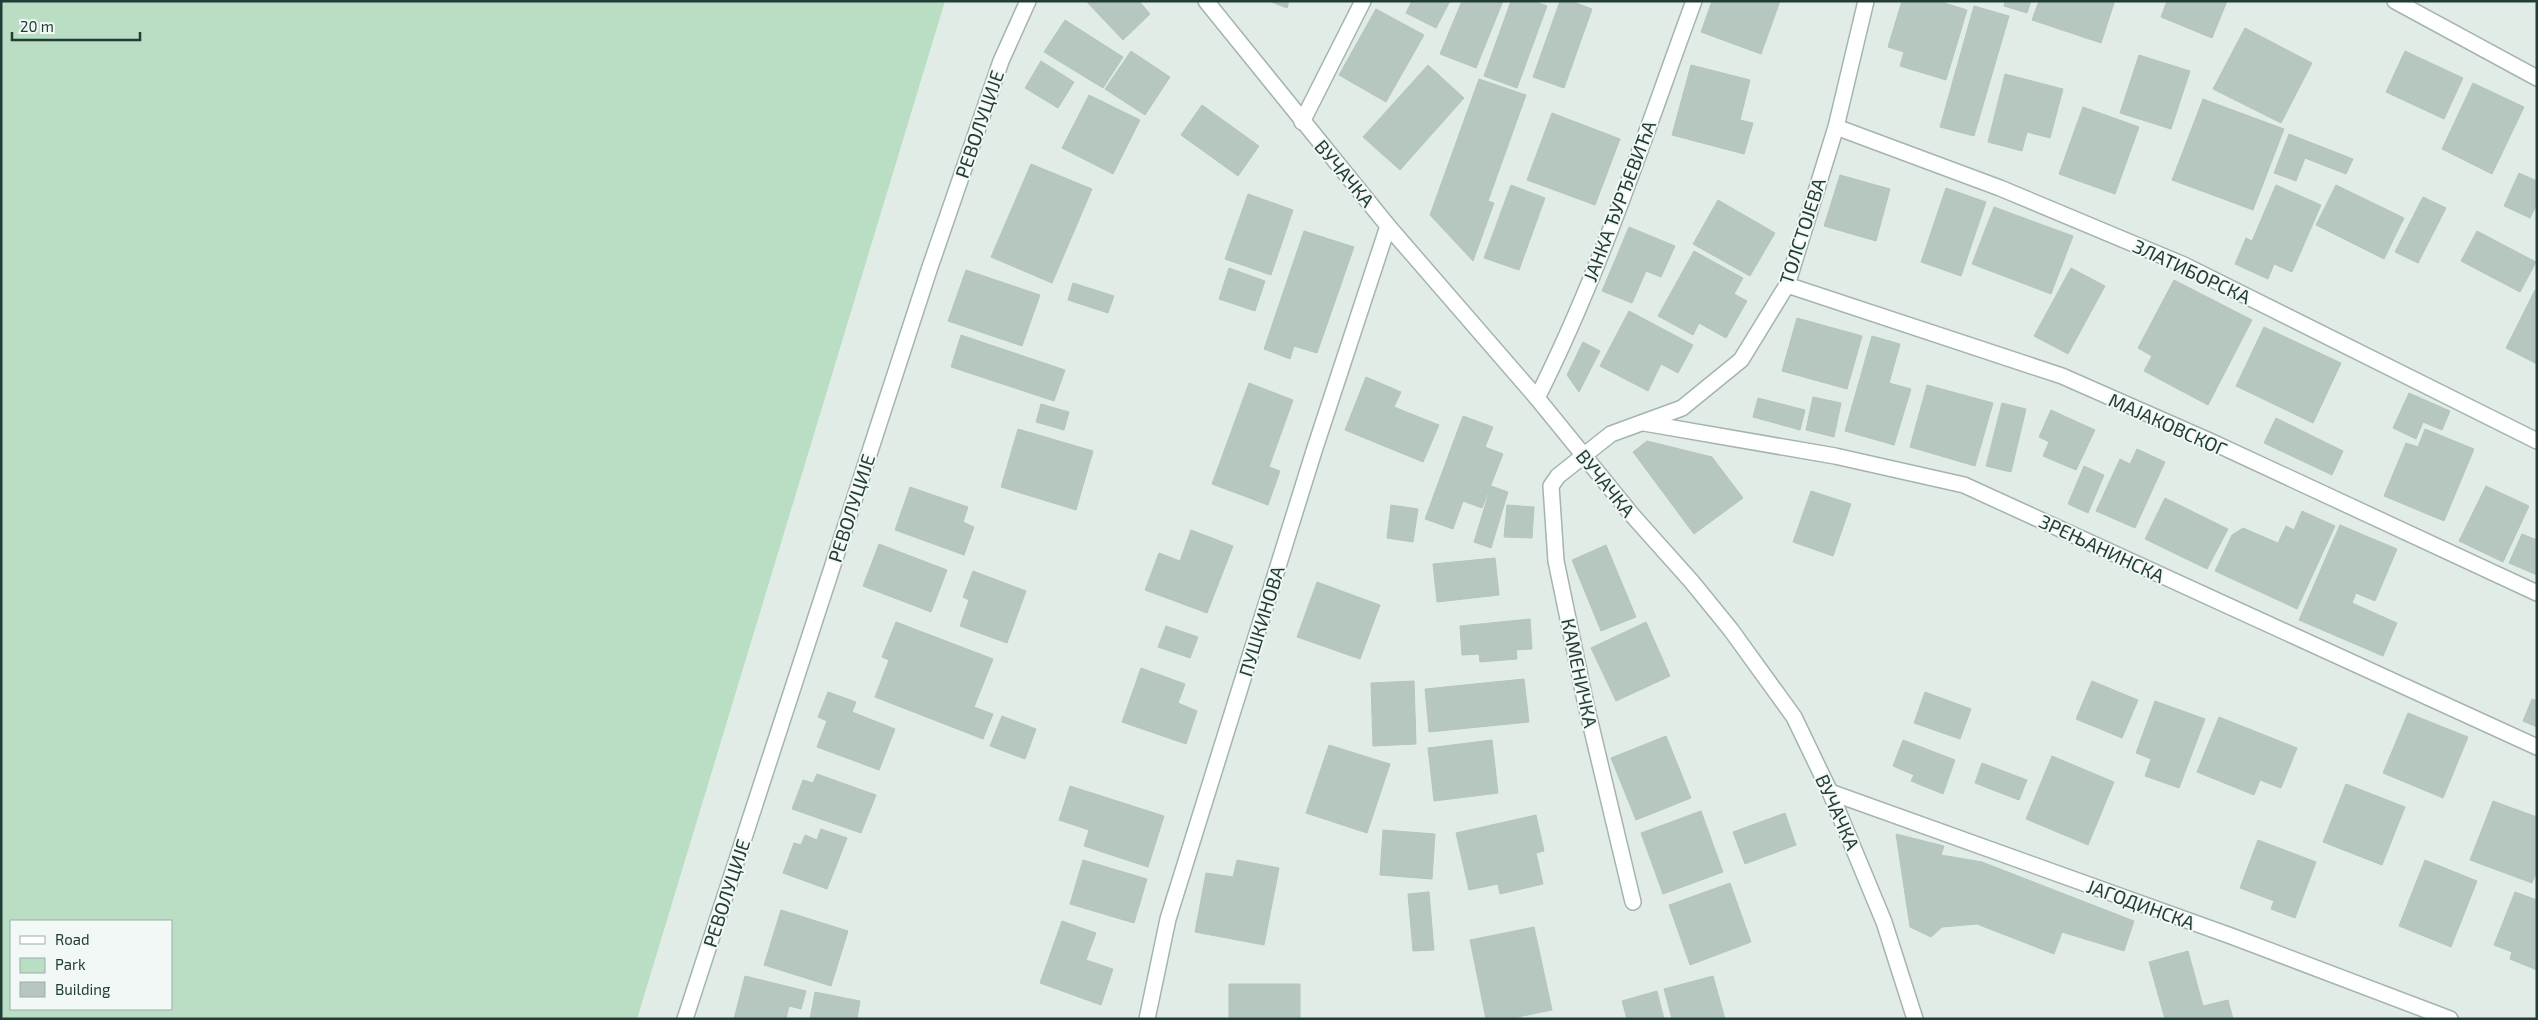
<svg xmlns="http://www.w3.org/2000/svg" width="2538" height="1020" viewBox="0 0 2538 1020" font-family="'Exo 2',sans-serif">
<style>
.green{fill:#b9dec4;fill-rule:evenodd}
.building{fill:#b6c7c0;stroke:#b3c6bf}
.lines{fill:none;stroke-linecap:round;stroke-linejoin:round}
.minor-casing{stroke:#a4b4ae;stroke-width:18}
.tertiary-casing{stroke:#a4b4ae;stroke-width:18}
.minor{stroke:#fff;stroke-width:15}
.tertiary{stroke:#fff;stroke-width:15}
.labels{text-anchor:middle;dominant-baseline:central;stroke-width:4;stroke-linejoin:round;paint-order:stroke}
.street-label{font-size:19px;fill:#213d36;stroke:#f1f8f5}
</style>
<rect width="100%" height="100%" fill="#e1ece7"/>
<path class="green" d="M 1,1 L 945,1 L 637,1019 L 1,1019 ZM 11,921 L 171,921 L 171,1009 L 11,1009 Z"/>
<path class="building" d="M 1086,1 L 1139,1 L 1150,14 L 1123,40 Z
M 1269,1 L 1289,1 L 1287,8 Z
M 1412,1 L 1450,1 L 1436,28 L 1406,13 Z
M 1462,1 L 1503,1 L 1476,68 L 1440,54 Z
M 1511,1 L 1534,1 L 1547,6 L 1517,88 L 1484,76 Z
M 1560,1 L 1571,1 L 1592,9 L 1564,88 L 1533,77 Z
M 1712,1 L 1780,1 L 1761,54 L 1701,32 Z
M 1902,1 L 1938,1 L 1967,10 L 1946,80 L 1900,66 L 1904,52 L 1888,47 Z
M 2005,1 L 2031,1 L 2027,13 L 2004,6 Z
M 2039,1 L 2110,1 L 2114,3 L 2101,43 L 2032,20 Z
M 2167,1 L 2227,1 L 2212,38 L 2161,17 Z
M 1974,6 L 2009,16 L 1974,136 L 1940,127 Z
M 1376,9 L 1424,35 L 1386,102 L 1339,75 Z
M 1065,20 L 1123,57 L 1103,88 L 1044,52 Z
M 2245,28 L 2312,63 L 2281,123 L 2213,89 Z
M 1131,51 L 1170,77 L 1145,115 L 1105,89 Z
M 2405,51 L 2463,78 L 2444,119 L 2386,92 Z
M 2139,55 L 2190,71 L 2171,129 L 2120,113 Z
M 1041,61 L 1074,82 L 1058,108 L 1025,88 Z
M 1428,65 L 1464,98 L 1400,170 L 1363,137 Z
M 1691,65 L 1750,80 L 1740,120 L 1753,123 L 1744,154 L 1672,135 Z
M 2005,74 L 2063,89 L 2050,138 L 2027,132 L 2022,151 L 1988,142 Z
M 1479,79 L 1526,95 L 1488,201 L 1494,203 L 1473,261 L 1430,215 Z
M 2473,83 L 2524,107 L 2492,174 L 2442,149 Z
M 1089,95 L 1140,120 L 1113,174 L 1062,148 Z
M 2203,99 L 2284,129 L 2253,210 L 2172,180 Z
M 1202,105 L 1259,146 L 1238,176 L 1181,135 Z
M 2083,107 L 2139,127 L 2115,194 L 2059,174 Z
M 1552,113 L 1620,139 L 1595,205 L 1527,180 Z
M 2289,134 L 2353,159 L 2346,174 L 2305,158 L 2296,181 L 2274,173 Z
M 1031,164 L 1092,189 L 1052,283 L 991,257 Z
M 2519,173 L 2537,181 L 2537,204 L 2530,218 L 2504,206 Z
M 1840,175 L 1890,189 L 1876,241 L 1824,226 Z
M 1511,185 L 1545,198 L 1519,270 L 1484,258 Z
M 2276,185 L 2321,205 L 2292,272 L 2274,264 L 2268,279 L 2235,264 L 2246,238 L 2252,241 Z
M 2336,185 L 2404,218 L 2384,259 L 2316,225 Z
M 1946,188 L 1986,202 L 1961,276 L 1921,262 Z
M 1248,194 L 1293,210 L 1271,275 L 1225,259 Z
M 2423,197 L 2446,208 L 2418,263 L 2395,252 Z
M 1718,200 L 1775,233 L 1750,276 L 1693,244 Z
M 1994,207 L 2073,236 L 2051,294 L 1972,264 Z
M 1629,227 L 1675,246 L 1661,277 L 1646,271 L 1632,303 L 1602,291 Z
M 1304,231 L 1354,247 L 1317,353 L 1294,346 L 1290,359 L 1264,349 Z
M 2477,231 L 2536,262 L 2520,292 L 2461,261 Z
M 1694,251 L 1743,278 L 1734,294 L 1747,301 L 1726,338 L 1699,323 L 1693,335 L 1658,316 Z
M 1229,268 L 1265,281 L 1255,311 L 1219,299 Z
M 2071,268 L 2105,286 L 2068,354 L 2034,336 Z
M 966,270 L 1040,295 L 1022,346 L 948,321 Z
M 2174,280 L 2252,320 L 2208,405 L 2144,371 L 2152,356 L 2138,348 Z
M 1073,283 L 1114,296 L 1108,313 L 1068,300 Z
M 2535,290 L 2537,290 L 2537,364 L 2506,348 Z
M 1629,311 L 1693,345 L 1678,373 L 1661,364 L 1648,391 L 1600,366 Z
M 1797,318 L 1862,336 L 1847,389 L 1782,371 Z
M 2264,327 L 2341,363 L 2313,423 L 2236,386 Z
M 961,335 L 1065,370 L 1054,401 L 951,367 Z
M 1872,336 L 1900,344 L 1889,383 L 1911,389 L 1894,445 L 1845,431 Z
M 1583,342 L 1600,351 L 1579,392 L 1567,375 Z
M 1366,377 L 1401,392 L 1394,407 L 1439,425 L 1423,462 L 1345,430 Z
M 1249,383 L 1293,400 L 1269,467 L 1280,471 L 1268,505 L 1212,484 Z
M 1927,385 L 1993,403 L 1975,466 L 1910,447 Z
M 2409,393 L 2450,411 L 2442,430 L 2423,422 L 2416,439 L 2393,428 Z
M 1813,397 L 1841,403 L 1834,437 L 1806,430 Z
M 1758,398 L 1805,410 L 1800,430 L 1753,417 Z
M 2002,403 L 2026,409 L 2011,472 L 1986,466 Z
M 1041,404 L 1069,412 L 1064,430 L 1036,422 Z
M 2051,410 L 2095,430 L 2076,470 L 2043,456 L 2049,442 L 2039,437 Z
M 1463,416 L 1493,427 L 1485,447 L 1503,454 L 1482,508 L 1463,501 L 1453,529 L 1425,519 Z
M 2276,418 L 2343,451 L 2332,475 L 2264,443 Z
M 1018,429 L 1093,451 L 1076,510 L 1001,487 Z
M 2425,429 L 2474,449 L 2444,521 L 2384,496 L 2406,443 L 2418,447 Z
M 1647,441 L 1712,457 L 1743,498 L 1694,534 L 1633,452 Z
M 2137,449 L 2165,462 L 2135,528 L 2096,511 L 2120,459 L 2130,464 Z
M 2084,466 L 2104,475 L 2088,513 L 2068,504 Z
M 1491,486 L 1508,492 L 1491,548 L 1474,542 Z
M 2486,486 L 2529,506 L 2503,562 L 2459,541 Z
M 910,487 L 968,507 L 963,522 L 974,527 L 964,555 L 895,530 Z
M 1811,491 L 1851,504 L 1833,556 L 1793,542 Z
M 2165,498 L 2228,529 L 2207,569 L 2145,539 Z
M 1391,505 L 1418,509 L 1413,542 L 1387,538 Z
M 1507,505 L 1534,507 L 1532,538 L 1504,537 Z
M 2302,511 L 2335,526 L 2297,609 L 2215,571 L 2232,535 L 2243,528 L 2278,543 L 2286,526 L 2294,530 Z
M 2340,525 L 2397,549 L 2375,601 L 2356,593 L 2352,603 L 2397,623 L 2383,656 L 2299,620 Z
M 1191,530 L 1233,546 L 1207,613 L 1145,590 L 1159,553 L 1180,561 Z
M 2522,534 L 2537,540 L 2537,575 L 2509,563 Z
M 879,544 L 947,570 L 931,612 L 863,586 Z
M 1606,545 L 1636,617 L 1601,631 L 1572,560 Z
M 1495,558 L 1499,595 L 1437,602 L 1433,564 Z
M 973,571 L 1026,591 L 1007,643 L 960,626 L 969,600 L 963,597 Z
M 1317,582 L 1380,605 L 1360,659 L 1297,637 Z
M 1530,619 L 1532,649 L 1516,650 L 1517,659 L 1480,662 L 1479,654 L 1462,655 L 1460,626 Z
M 896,622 L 993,659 L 974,707 L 993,714 L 983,739 L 875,697 L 889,660 L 882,657 Z
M 1646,622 L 1670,676 L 1616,701 L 1591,648 Z
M 1166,626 L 1198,637 L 1190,658 L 1158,647 Z
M 1141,668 L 1185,684 L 1178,703 L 1197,711 L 1186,744 L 1122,722 Z
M 1524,679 L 1529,722 L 1429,732 L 1425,689 Z
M 1414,681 L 1416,744 L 1373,746 L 1371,683 Z
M 2092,681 L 2138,700 L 2122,738 L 2076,719 Z
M 828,692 L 856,702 L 852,712 L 895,729 L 879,770 L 817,747 L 827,721 L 818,717 Z
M 1925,692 L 1971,709 L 1960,739 L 1914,723 Z
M 2532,699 L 2537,701 L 2537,727 L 2523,721 Z
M 2155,701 L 2205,719 L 2179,788 L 2145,776 L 2151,759 L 2136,753 Z
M 2408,713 L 2468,737 L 2443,798 L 2383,773 Z
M 1002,716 L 1036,729 L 1025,759 L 990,746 Z
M 2219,717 L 2297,748 L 2281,788 L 2260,780 L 2254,795 L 2197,772 Z
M 1666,736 L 1691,798 L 1636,820 L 1611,758 Z
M 1492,740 L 1498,793 L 1434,801 L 1428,748 Z
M 1903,740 L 1955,760 L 1943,794 L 1911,781 L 1914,775 L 1893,766 Z
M 1329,745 L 1390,764 L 1367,833 L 1306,813 Z
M 2052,756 L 2114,782 L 2088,845 L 2026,819 Z
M 1982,763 L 2027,780 L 2019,800 L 1975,783 Z
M 817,774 L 876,795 L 861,833 L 792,809 L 803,780 L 813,783 Z
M 2346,784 L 2405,807 L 2382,865 L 2323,842 Z
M 1070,786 L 1164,816 L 1148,867 L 1084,846 L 1089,830 L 1059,820 Z
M 2493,801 L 2537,817 L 2537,870 L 2532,883 L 2470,860 Z
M 1701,811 L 1723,872 L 1663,894 L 1641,833 Z
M 1785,813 L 1796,845 L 1745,864 L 1733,832 Z
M 1536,815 L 1544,851 L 1536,853 L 1543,884 L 1500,894 L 1498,884 L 1469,890 L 1456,833 Z
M 821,829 L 847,838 L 827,889 L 783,873 L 794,843 L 801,845 L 805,835 L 817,840 Z
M 1383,830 L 1435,834 L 1432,879 L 1380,875 Z
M 1896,834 L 1944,846 L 1941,855 L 1982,862 L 2134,921 L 2124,951 L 2062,932 L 2054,954 L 1977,924 L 1942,927 L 1931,937 L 1910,927 Z
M 2258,840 L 2316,862 L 2295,918 L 2271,909 L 2274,901 L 2240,888 Z
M 1083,860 L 1147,879 L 1134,923 L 1070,904 Z
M 1237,860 L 1279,868 L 1264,945 L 1195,932 L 1206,873 L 1233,877 Z
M 2425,860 L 2477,881 L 2451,947 L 2399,926 Z
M 1730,883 L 1751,942 L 1690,965 L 1669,905 Z
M 1429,892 L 1434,950 L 1413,951 L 1408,894 Z
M 2515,892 L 2537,900 L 2537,970 L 2510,959 L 2512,952 L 2494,945 Z
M 781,910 L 848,931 L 831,986 L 764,965 Z
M 1062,921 L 1096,933 L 1086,960 L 1113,969 L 1101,1005 L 1040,983 Z
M 1534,927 L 1552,1010 L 1508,1019 L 1486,1019 L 1470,940 Z
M 2188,951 L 2203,1006 L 2228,1000 L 2233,1019 L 2165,1019 L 2149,962 Z
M 745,976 L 806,991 L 801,1009 L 789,1006 L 786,1019 L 734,1019 Z
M 1713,976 L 1725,1019 L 1672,1019 L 1664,989 Z
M 1229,984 L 1300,984 L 1300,1019 L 1229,1019 Z
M 1657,991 L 1664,1019 L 1627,1019 L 1622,1001 Z
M 815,992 L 860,1001 L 857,1019 L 810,1019 Z"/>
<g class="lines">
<defs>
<path id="minor" d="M 2395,1 L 2537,78
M 1302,122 L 1363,1
M 1836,127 L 2000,188 L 2184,265 L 2537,441
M 1787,285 L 2062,376 L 2212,442 L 2537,593
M 1537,398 C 1601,271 1645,134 1694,1
M 1644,423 L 1835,456 L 1964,485 L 2537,747
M 1830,792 L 2231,936 L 2450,1019
M 1633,902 L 1586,705 L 1556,561 L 1551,486 L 1558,476 L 1611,434 L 1682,408 L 1741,360 L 1787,285 L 1836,127 L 1866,1
M 1147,1019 L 1168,919 L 1314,451 L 1388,226"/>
<path id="tertiary" d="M 1206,1 L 1388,226 L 1537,398 L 1633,516 L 1692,582 L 1731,630 L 1794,717 L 1830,792 L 1884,922 L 1915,1019
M 685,1019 L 929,270 L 1001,61 L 1028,1"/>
</defs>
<use href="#minor" class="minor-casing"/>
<use href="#tertiary" class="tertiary-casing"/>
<use href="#minor" class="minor"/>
<use href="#tertiary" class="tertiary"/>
</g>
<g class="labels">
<g class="street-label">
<text transform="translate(979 124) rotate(-71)">РЕВОЛУЦИЈЕ</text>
<text transform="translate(1345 173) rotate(50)">ВУЧАЧКА</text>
<text transform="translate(1619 201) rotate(-69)">ЈАНКА ЂУРЂЕВИЋА</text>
<text transform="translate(1802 231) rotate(-72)">ТОЛСТОЈЕВА</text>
<text transform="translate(2192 271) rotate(25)">ЗЛАТИБОРСКА</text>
<text transform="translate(2168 424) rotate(24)">МАЈАКОВСКОГ</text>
<text transform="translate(1606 483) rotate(51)">ВУЧАЧКА</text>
<text transform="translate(851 508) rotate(-72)">РЕВОЛУЦИЈЕ</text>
<text transform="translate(2102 548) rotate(25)">ЗРЕЊАНИНСКА</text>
<text transform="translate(1261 621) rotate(-73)">ПУШКИНОВА</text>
<text transform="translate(1580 673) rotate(78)">КАМЕНИЧКА</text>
<text transform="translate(1838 812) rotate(66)">ВУЧАЧКА</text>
<text transform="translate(726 893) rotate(-72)">РЕВОЛУЦИЈЕ</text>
<text transform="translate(2141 904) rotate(20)">ЈАГОДИНСКА</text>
</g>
</g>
<rect width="2538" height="1020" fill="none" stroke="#213d36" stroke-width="5"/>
<rect x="10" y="920" width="162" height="90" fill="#f1f8f5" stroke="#9eada9"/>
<rect x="20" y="936" width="25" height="8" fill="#ffffff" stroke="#9eada9"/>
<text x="55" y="945" font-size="15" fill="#213d36">Road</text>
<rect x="20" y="958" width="25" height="15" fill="#b9dec4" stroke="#9eada9"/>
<text x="55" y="970" font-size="15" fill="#213d36">Park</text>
<rect x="20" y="982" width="25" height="15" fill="#b6c7c0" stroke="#9eada9"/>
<text x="55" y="995" font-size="15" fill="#213d36">Building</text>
<path d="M12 32v8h128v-8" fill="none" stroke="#213d36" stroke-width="2.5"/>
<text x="20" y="32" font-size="15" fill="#213d36" stroke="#f1f8f5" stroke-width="4" paint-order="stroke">20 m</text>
</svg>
